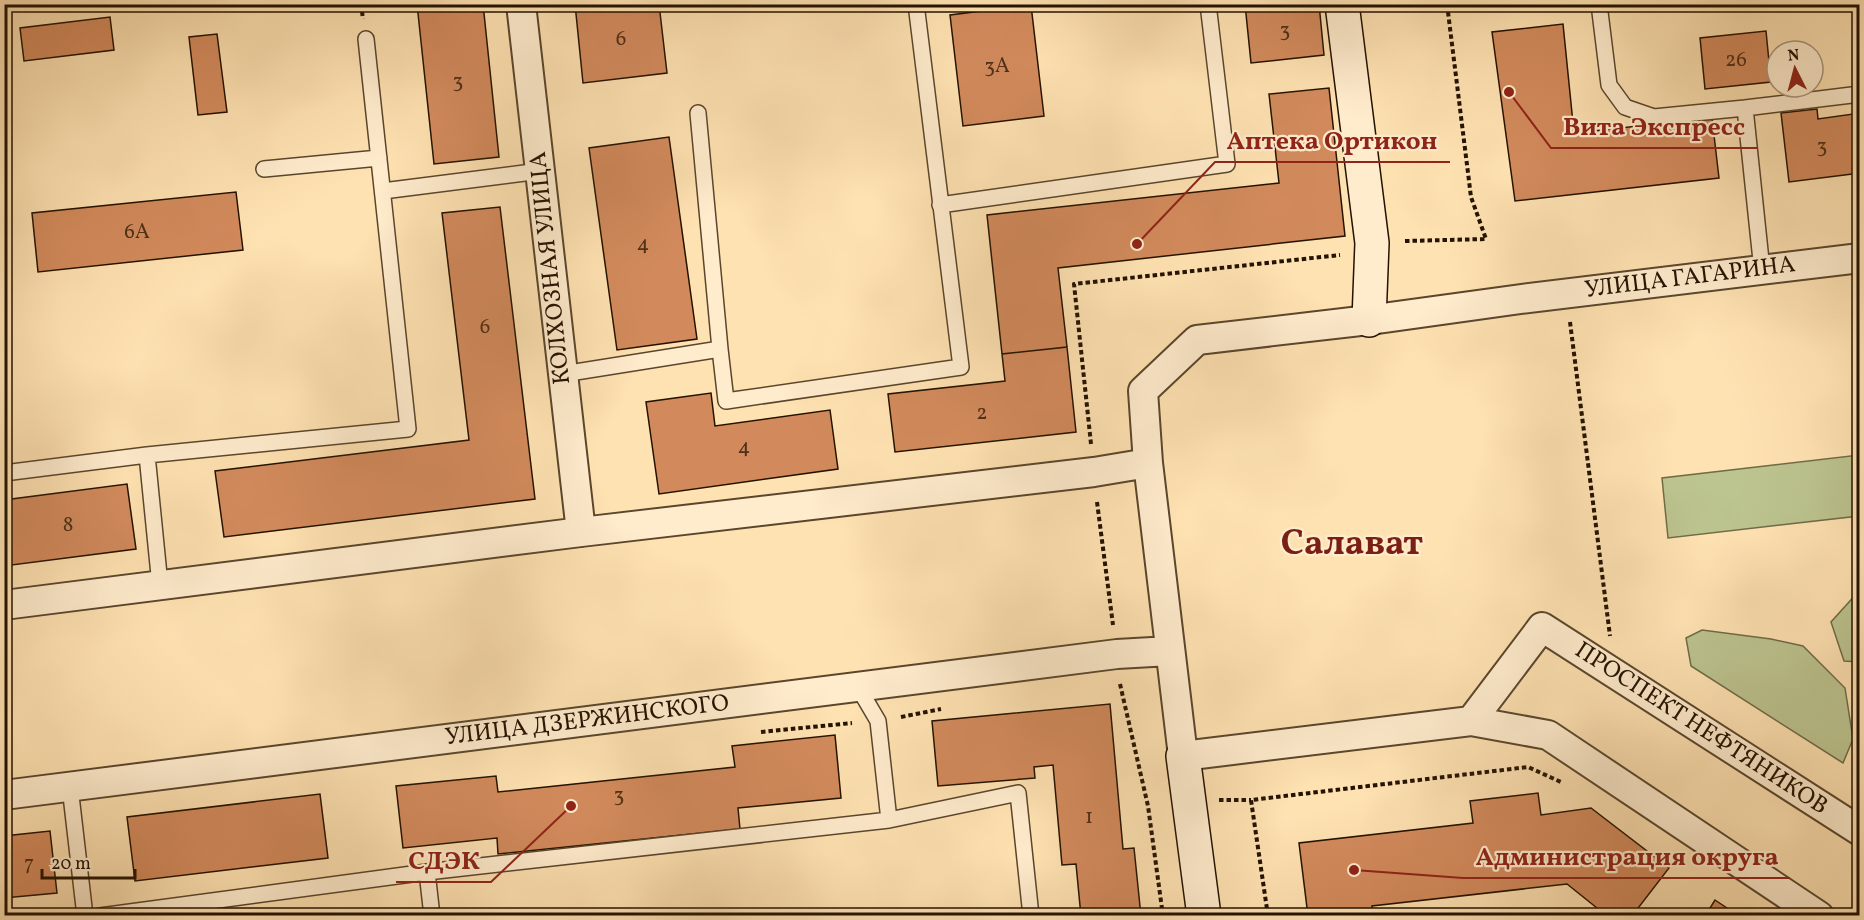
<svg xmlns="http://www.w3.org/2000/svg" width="1864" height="920" viewBox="0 0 1864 920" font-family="Vollkorn,serif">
	<rect width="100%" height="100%" fill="#ffe2b2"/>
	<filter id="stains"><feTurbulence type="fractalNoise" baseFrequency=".00333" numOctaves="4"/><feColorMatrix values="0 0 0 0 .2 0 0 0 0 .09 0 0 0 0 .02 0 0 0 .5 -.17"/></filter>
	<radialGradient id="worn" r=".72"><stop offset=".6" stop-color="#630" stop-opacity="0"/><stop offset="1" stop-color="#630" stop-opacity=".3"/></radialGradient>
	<path fill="#bcc48f" stroke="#706b48" stroke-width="1.5" d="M 1859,455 L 1859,516 L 1668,538 L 1662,478 Z
		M 1859,591 L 1859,662 L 1844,661 L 1831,622 Z
		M 1702,630 L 1771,639 L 1803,646 L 1845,688 L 1853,739 L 1843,763 L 1691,666 L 1686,638 Z"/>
	<path fill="#d28a5c" stroke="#231200" stroke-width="1.5" d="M 417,4 L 483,4 L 499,157 L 434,164 Z
		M 575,4 L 659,4 L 667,73 L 583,83 Z
		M 1245,4 L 1319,4 L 1324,55 L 1251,63 Z
		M 1031,5 L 1044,116 L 963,126 L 950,15 Z
		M 110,17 L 114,50 L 24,61 L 20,28 Z
		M 1563,24 L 1574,133 L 1712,118 L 1719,178 L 1515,201 L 1492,32 Z
		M 1766,31 L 1771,82 L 1705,89 L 1700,38 Z
		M 217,34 L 227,112 L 198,115 L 189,37 Z
		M 1329,88 L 1345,236 L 1058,268 L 1067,347 L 1002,354 L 987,215 L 1279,183 L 1269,94 Z
		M 1817,109 L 1818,119 L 1860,113 L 1860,173 L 1789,182 L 1781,113 Z
		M 669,137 L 697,339 L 617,350 L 589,148 Z
		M 236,192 L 243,250 L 38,272 L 32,213 Z
		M 500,207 L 535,499 L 224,537 L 215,471 L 469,440 L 442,213 Z
		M 1067,347 L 1076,432 L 895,452 L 888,394 L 1005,381 L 1002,354 Z
		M 711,393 L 715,426 L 830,410 L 838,469 L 659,494 L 646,402 Z
		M 127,484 L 136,549 L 4,566 L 4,500 Z
		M 1110,704 L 1123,849 L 1134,848 L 1141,916 L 1081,916 L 1076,864 L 1062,865 L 1053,765 L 1034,767 L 1035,778 L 938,786 L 932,721 Z
		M 835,735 L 841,798 L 738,808 L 740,829 L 498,854 L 497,838 L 403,848 L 396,786 L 496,776 L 498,792 L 735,767 L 732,746 Z
		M 1538,793 L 1541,815 L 1591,808 L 1669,868 L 1632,916 L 1607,916 L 1567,884 L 1372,906 L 1373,916 L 1308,916 L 1299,843 L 1473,823 L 1470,801 Z
		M 320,794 L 328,858 L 135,881 L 127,817 Z
		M 50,831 L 57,893 L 4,898 L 4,836 Z
		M 1715,900 L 1739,916 L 1705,916 Z"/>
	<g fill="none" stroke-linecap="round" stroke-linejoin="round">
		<defs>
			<path id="lane" d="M 1599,4 L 1609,85 L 1625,107 L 1654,117 L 1745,108 L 1762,270
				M 1745,108 L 1860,94
				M 698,113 L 720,349
				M 264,169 L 379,158
				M 383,191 L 540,171
				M 940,205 L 1227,164 L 1208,4
				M 563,374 L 720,349 L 726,401 L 961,367 L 916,4
				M 147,455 L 408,429 L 366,39
				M 4,473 L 147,455 L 160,585
				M 858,687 L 878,721 L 889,820
				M 70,787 L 85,916
				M 427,872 L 432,916
				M 100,916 L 427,872 L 889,820 L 1018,793 L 1031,916"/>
			<path id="street" d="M 521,4 L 581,532
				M 4,605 L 581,532 L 1094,472 L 1148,463
				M 1471,721 L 1542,627 L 1860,831
				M 4,795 L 1117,654 L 1170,651
				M 1819,916 L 1548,735 L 1471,721 L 1183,756 L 1148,463 L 1143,391 L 1197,340 L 1369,320 L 1521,299 L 1860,258"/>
			<path id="secondary" d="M 1342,4 L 1372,243 L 1369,320
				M 1183,756 L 1204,916"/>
		</defs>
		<use href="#lane" stroke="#5a462c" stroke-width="18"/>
		<use href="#street" stroke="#5a462c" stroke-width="32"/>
		<use href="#secondary" stroke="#231200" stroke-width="36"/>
		<path stroke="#231200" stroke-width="4" stroke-dasharray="4.5 3" stroke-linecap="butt" d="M 361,4 L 363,19
			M 1405,241 L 1486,239 L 1471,197 L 1447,4
			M 1570,322 L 1610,636
			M 1091,444 L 1074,284 L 1340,255
			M 1097,502 L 1113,625
			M 1120,684 L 1148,806 L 1163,916
			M 901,717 L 941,709
			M 761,732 L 852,723
			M 1219,800 L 1251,800
			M 1268,916 L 1251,800 L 1528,767 L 1561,782"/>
		<use href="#lane" stroke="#ffeccd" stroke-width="15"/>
		<use href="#street" stroke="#ffeccd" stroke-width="28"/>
		<use href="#secondary" stroke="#ffeccd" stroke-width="33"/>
	</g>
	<g text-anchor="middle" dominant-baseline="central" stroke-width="4.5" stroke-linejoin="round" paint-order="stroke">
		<g font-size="21" fill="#4f3017">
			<text x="1285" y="30">3</text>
			<text x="621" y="39">6</text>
			<text x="1736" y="60">26</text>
			<text x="997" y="66">3А</text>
			<text x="458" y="81">3</text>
			<text x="1822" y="146">3</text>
			<text x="137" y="232">6А</text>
			<text x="643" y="244">4</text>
			<text x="485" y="327">6</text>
			<text x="982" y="413">2</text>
			<text x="744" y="447">4</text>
			<text x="68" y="525">8</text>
			<text x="619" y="795">3</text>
			<text x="1089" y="817">1</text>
			<text x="29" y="864">7</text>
		</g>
		<g font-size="24" fill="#231200" stroke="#ffeccd">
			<text transform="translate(551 268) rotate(-96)">КОЛХОЗНАЯ УЛИЦА</text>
			<text transform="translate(1690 278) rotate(-7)">УЛИЦА ГАГАРИНА</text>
			<text transform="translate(587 721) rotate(-7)">УЛИЦА ДЗЕРЖИНСКОГО</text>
			<text transform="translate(1701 729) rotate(33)">ПРОСПЕКТ НЕФТЯНИКОВ</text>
		</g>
		<g font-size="36" font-weight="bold" fill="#7a1f14" stroke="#ffeccd">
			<text x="1352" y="545">Салават</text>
		</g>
	</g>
	<path fill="none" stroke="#8f2418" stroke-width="2" d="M1509 92L1551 148H1757M1137 244L1215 162H1450M1354 870L1463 878H1790M571 806L491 882H396"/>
	<g fill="#8f2418" stroke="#ffeccd" stroke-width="2">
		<circle cx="1509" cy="92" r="6"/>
		<circle cx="1137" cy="244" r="6"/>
		<circle cx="1354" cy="870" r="6"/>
		<circle cx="571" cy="806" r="6"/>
	</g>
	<g font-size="26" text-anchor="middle" font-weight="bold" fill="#8f2418" stroke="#ffeccd" stroke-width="4.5" stroke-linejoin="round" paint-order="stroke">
		<text x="1654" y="135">Вита Экспресс</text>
		<text x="1332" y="149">Аптека Ортикон</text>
		<text x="1627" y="865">Администрация округа</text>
		<text x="444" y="869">СДЭК</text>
	</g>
	<rect width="1864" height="920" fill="none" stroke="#ffe2b2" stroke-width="24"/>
	<rect x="6" y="6" width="1852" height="908" fill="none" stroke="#231200" stroke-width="3"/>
	<rect x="12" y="12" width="1840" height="896" fill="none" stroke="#231200" stroke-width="1.5"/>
	<g transform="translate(1795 69) rotate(354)"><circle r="28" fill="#ffeccd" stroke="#a7957b" stroke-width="1.5"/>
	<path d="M0-4.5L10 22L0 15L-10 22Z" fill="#8f2418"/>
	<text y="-9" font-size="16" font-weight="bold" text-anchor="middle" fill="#231200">N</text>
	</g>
	<path d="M42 869v9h93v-9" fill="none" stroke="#231200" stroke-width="3"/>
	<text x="51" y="869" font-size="18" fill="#231200" stroke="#ffeccd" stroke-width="4.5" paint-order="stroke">20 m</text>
	<rect width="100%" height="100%" filter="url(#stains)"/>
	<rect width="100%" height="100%" fill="url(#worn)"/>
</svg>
